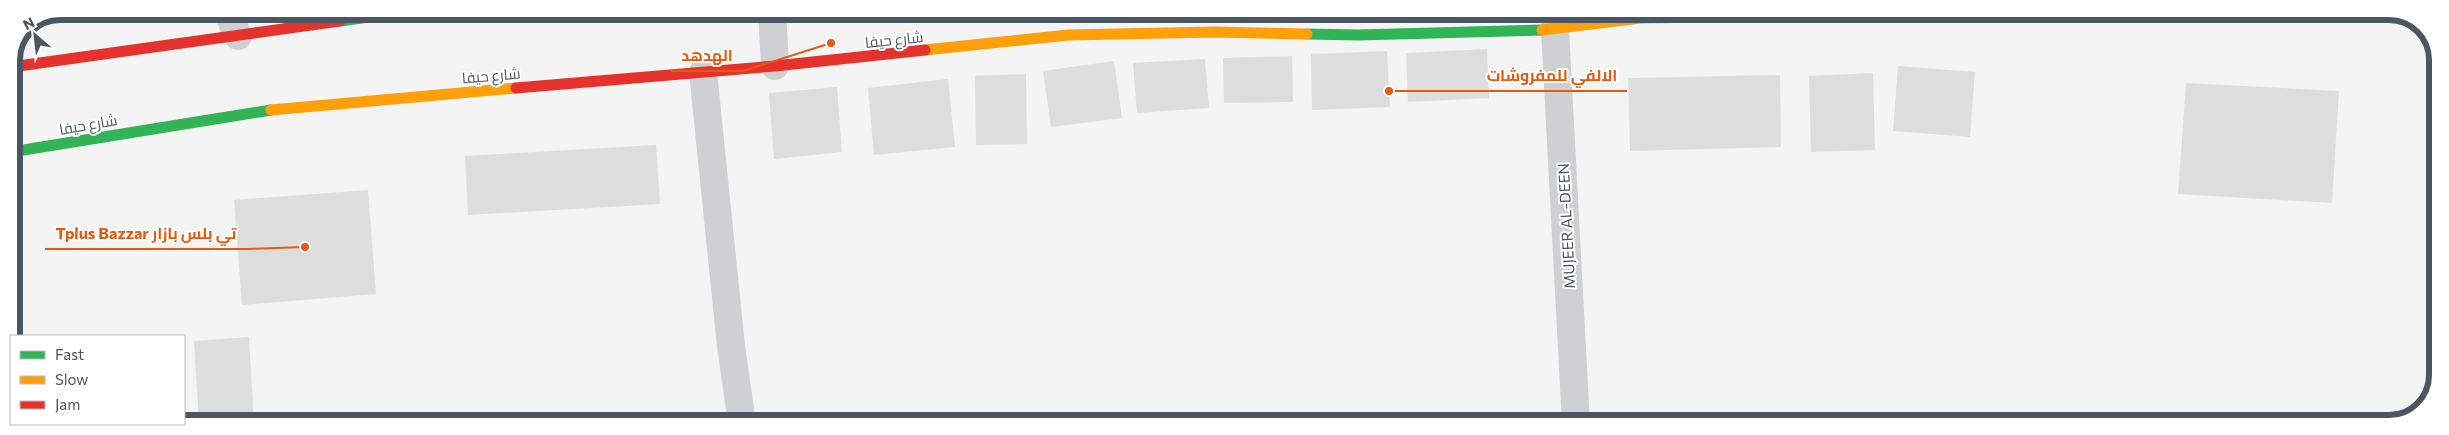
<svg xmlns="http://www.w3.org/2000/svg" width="2449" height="435" viewBox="0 0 2449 435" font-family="Commissioner,Cairo,sans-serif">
	<rect width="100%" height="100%" fill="#f4f4f4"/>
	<path fill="#ddddde" d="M 60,11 L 98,11 L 99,14 L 40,20 Z
		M 1487,49 L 1489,98 L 1408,102 L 1406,53 Z
		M 1387,51 L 1390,107 L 1312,110 L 1311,54 Z
		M 1292,56 L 1293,102 L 1224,103 L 1223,58 Z
		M 1205,59 L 1209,108 L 1137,113 L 1133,63 Z
		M 1114,61 L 1122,118 L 1051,127 L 1043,71 Z
		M 1898,66 L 1975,72 L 1970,137 L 1893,131 Z
		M 1873,73 L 1875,150 L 1811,152 L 1809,76 Z
		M 1026,74 L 1027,144 L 976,145 L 975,76 Z
		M 1780,75 L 1781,147 L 1630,151 L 1628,78 Z
		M 948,79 L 955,147 L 874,155 L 868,88 Z
		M 2186,83 L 2339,91 L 2332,203 L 2178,194 Z
		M 837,87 L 842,152 L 774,159 L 769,93 Z
		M 656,145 L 660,204 L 468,215 L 465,156 Z
		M 368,190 L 376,294 L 242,305 L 234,200 Z
		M 249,337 L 254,423 L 199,423 L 194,341 Z"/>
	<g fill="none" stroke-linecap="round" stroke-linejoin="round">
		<path stroke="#ced0d2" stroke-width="28" d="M 227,11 L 238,36
			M 772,11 L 775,66
			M 1556,12 L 1555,29 L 1576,424
			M 703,72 L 731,346 L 742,423"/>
		<path stroke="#30b455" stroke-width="11" d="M 340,21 L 412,11
			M 1307,34 L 1358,35 L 1542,30
			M 11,152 L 271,110"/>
		<path stroke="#ff9f0a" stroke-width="11" d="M 2118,12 L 2405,16
			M 1542,30 L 1641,18 L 1860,15
			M 925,50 L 1068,35 L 1214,32 L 1307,34
			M 271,110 L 516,88"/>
		<path stroke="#e5322d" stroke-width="11" d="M 1860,15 L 2024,12
			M 11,67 L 340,21
			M 516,88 L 775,66 L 925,50"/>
	</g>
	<g text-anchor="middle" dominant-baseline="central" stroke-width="4" stroke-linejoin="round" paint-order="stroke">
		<g font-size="15" fill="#4a5661" stroke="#fff">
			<text transform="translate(894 39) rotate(-6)">شارع حيفا</text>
			<text transform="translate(491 75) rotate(-5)">شارع حيفا</text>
			<text transform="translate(88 124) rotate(-10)">شارع حيفا</text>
			<text transform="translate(1566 226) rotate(-93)">MUJEER AL-DEEN</text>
		</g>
	</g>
	<path d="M0 0H2449V435H0ZM60 20H2389A40 40 0 0 1 2429 60V375A40 40 0 0 1 2389 415H60A40 40 0 0 1 20 375V60A40 40 0 0 1 60 20Z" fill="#fff" fill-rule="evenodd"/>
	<path fill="none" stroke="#4a5661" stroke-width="6" d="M60 20H2389A40 40 0 0 1 2429 60V375A40 40 0 0 1 2389 415H60A40 40 0 0 1 20 375V60A40 40 0 0 1 60 20Z"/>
	<path fill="none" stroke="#e8590c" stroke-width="2" d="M831 43L743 71H671M1389 91L1476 91H1627M305 247L246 249H45"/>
	<g fill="#e8590c" stroke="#fff" stroke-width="2">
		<circle cx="831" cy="43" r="5"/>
		<circle cx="1389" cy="91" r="5"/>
		<circle cx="305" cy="247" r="5"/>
	</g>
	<g font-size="16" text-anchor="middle" font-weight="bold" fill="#e8590c" stroke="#fff" stroke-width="4" stroke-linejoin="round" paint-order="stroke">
		<text x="707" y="61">الهدهد</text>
		<text x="1552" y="81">الالفي للمفروشات</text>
		<text x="146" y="239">Tplus Bazzar تي بلس بازار</text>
	</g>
	<rect x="10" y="335" width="175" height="90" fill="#ffffff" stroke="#b7bbc0"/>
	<rect x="20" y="351" width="25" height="8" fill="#30b455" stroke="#b7bbc0"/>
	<text x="55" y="360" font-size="15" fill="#4a5661">Fast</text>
	<rect x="20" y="376" width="25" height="8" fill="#ff9f0a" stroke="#b7bbc0"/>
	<text x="55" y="385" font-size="15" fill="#4a5661">Slow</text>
	<rect x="20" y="401" width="25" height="8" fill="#e5322d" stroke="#b7bbc0"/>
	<text x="55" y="410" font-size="15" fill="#4a5661">Jam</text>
	<g transform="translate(35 35) rotate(332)" stroke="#ffffff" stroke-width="4" paint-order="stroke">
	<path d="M0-4L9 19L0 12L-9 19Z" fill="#4a5661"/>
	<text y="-8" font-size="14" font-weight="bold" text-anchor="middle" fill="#4a5661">N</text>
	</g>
</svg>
